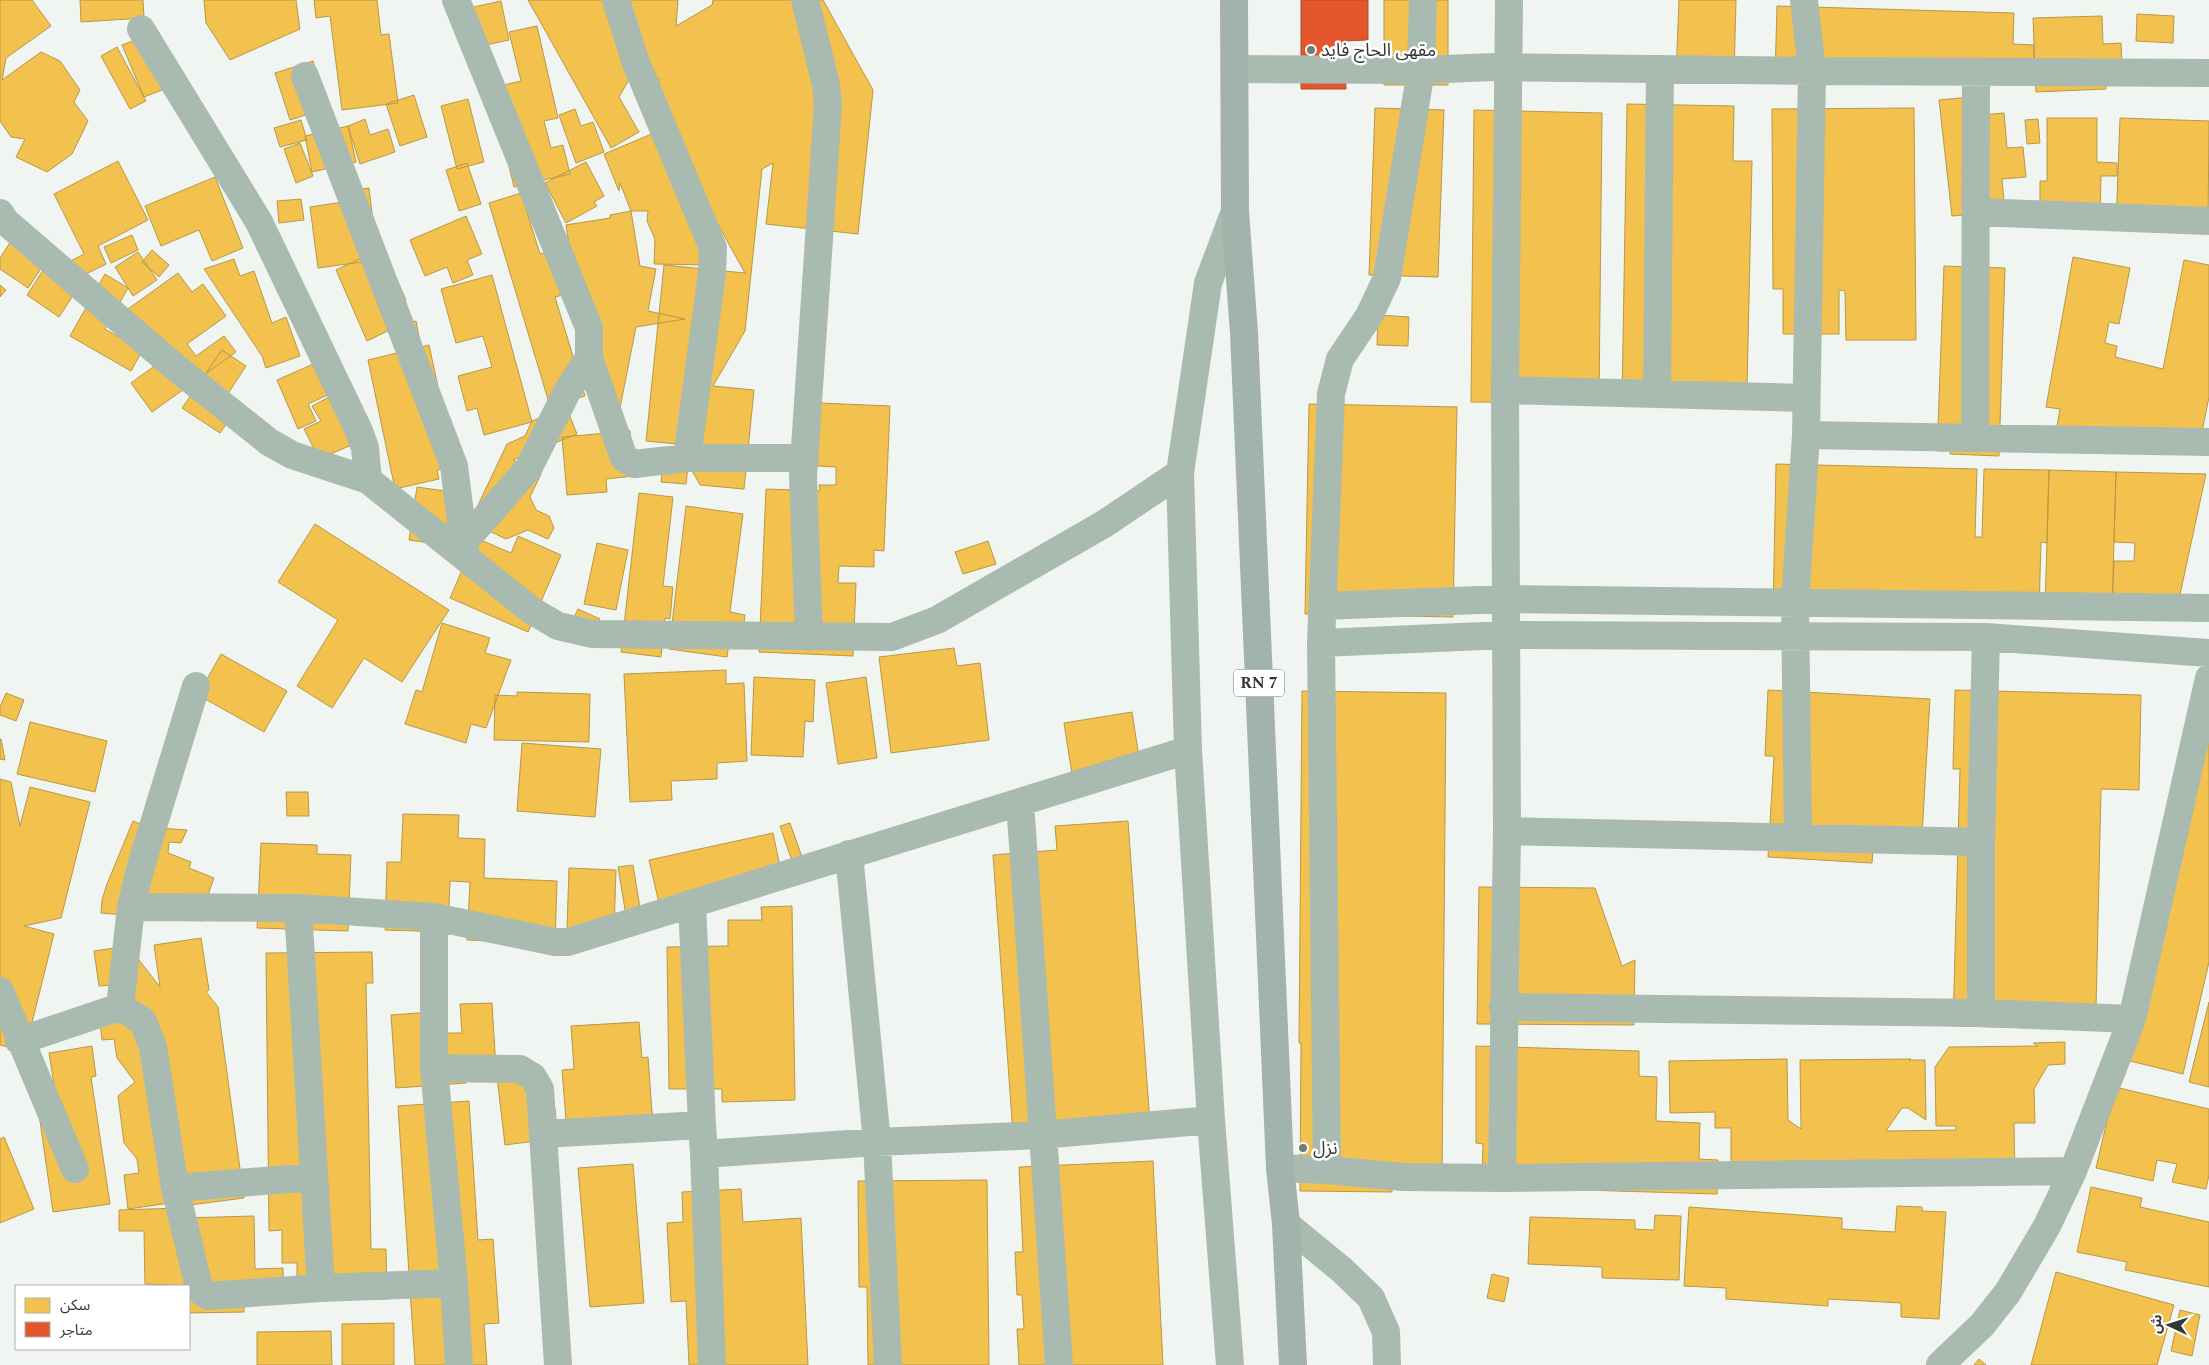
<svg xmlns="http://www.w3.org/2000/svg" width="2209" height="1365" viewBox="0 0 2209 1365" font-family="Spectral,'Noto Sans Arabic',serif">
	<rect width="100%" height="100%" fill="#f0f5f2"/>
	<path fill="#f2c14e" stroke="#b99846" d="M 0,0 L 32,0 L 51,26 L 6,58 L 2,80 L 41,52 L 60,61 L 80,90 L 74,102 L 88,121 L 72,154 L 47,172 L 16,157 L 25,139 L 11,137 L 0,121 Z
		M 80,0 L 143,0 L 144,18 L 81,22 Z
		M 204,0 L 296,0 L 300,29 L 230,60 L 206,23 Z
		M 314,0 L 377,0 L 381,35 L 389,34 L 398,103 L 342,110 L 330,16 L 316,18 Z
		M 528,0 L 678,0 L 676,26 L 712,5 L 713,0 L 823,0 L 873,90 L 858,234 L 766,224 L 773,163 L 762,169 L 745,331 L 713,386 L 754,390 L 744,489 L 700,485 L 677,444 L 646,441 L 664,265 L 745,273 L 643,90 L 660,80 L 637,66 L 619,97 L 639,132 L 611,148 Z
		M 1384,0 L 1448,0 L 1448,85 L 1384,85 Z
		M 1679,0 L 1736,0 L 1734,76 L 1676,74 Z
		M 501,1 L 509,40 L 468,49 L 460,10 Z
		M 1777,6 L 2014,13 L 2013,44 L 2034,45 L 2033,84 L 1775,76 Z
		M 2137,14 L 2174,16 L 2173,43 L 2136,41 Z
		M 2102,16 L 2103,44 L 2121,43 L 2122,66 L 2105,67 L 2106,89 L 2036,92 L 2033,18 Z
		M 537,26 L 558,118 L 544,121 L 551,148 L 563,145 L 570,174 L 514,187 L 490,88 L 521,81 L 509,32 Z
		M 141,38 L 162,90 L 144,97 L 122,45 Z
		M 117,47 L 146,101 L 130,109 L 101,56 Z
		M 313,61 L 319,81 L 318,111 L 290,120 L 275,73 Z
		M 414,95 L 427,137 L 400,146 L 386,104 Z
		M 1970,97 L 1972,116 L 2004,113 L 2007,148 L 2023,147 L 2026,177 L 2002,179 L 2005,212 L 1952,216 L 1939,100 Z
		M 468,99 L 484,162 L 457,169 L 441,106 Z
		M 1627,104 L 1734,106 L 1733,161 L 1752,161 L 1747,390 L 1622,402 Z
		M 1375,108 L 1444,110 L 1438,277 L 1369,275 Z
		M 1914,108 L 1916,340 L 1846,340 L 1845,291 L 1839,290 L 1839,334 L 1783,334 L 1783,289 L 1773,289 L 1772,109 Z
		M 575,109 L 581,126 L 593,122 L 604,152 L 576,163 L 559,115 Z
		M 1474,110 L 1602,113 L 1599,403 L 1471,402 Z
		M 2047,118 L 2097,118 L 2097,162 L 2117,163 L 2117,176 L 2101,176 L 2100,217 L 2040,216 L 2040,181 L 2047,181 Z
		M 2120,118 L 2209,121 L 2208,229 L 2116,226 Z
		M 365,119 L 370,135 L 388,129 L 395,152 L 360,164 L 348,126 Z
		M 2038,119 L 2040,143 L 2027,144 L 2025,120 Z
		M 301,120 L 307,140 L 280,147 L 274,128 Z
		M 348,126 L 356,162 L 312,172 L 305,136 Z
		M 661,130 L 710,265 L 654,264 L 655,239 L 647,221 L 648,211 L 631,211 L 620,183 L 619,191 L 604,154 Z
		M 300,143 L 313,176 L 296,183 L 284,149 Z
		M 118,161 L 148,220 L 98,246 L 106,264 L 74,280 L 65,264 L 84,254 L 54,194 Z
		M 586,162 L 604,196 L 594,202 L 597,206 L 566,223 L 545,183 Z
		M 467,163 L 481,204 L 459,211 L 446,170 Z
		M 215,177 L 243,248 L 212,261 L 199,230 L 161,246 L 145,206 Z
		M 369,188 L 376,247 L 362,262 L 318,268 L 310,207 L 343,202 L 341,192 Z
		M 521,193 L 540,254 L 553,250 L 567,294 L 555,297 L 585,396 L 550,406 L 489,203 Z
		M 301,199 L 304,220 L 279,223 L 277,201 Z
		M 631,211 L 640,266 L 656,269 L 648,311 L 685,319 L 636,327 L 615,433 L 577,297 L 566,225 L 610,218 L 610,215 Z
		M 466,216 L 482,254 L 467,260 L 473,275 L 453,283 L 447,267 L 425,276 L 410,240 Z
		M 132,235 L 138,250 L 111,263 L 104,247 Z
		M 11,241 L 44,264 L 28,288 L 0,269 L 0,258 Z
		M 383,248 L 406,300 L 392,306 L 400,325 L 367,341 L 336,270 Z
		M 152,250 L 169,265 L 159,277 L 142,262 Z
		M 138,252 L 157,280 L 133,296 L 115,267 Z
		M 2073,257 L 2130,268 L 2119,324 L 2109,322 L 2105,343 L 2117,346 L 2115,357 L 2163,369 L 2184,260 L 2209,265 L 2209,397 L 2198,452 L 2056,432 L 2060,409 L 2046,407 Z
		M 234,259 L 240,276 L 254,271 L 272,323 L 286,317 L 300,356 L 266,368 L 262,356 L 204,269 Z
		M 49,261 L 81,283 L 59,317 L 27,295 Z
		M 1944,266 L 2005,268 L 1999,456 L 1950,454 L 1950,451 L 1937,451 Z
		M 178,273 L 192,292 L 203,284 L 226,316 L 187,344 L 196,356 L 224,336 L 236,352 L 152,412 L 131,383 L 164,359 L 128,309 Z
		M 105,274 L 128,288 L 105,329 L 142,351 L 131,371 L 70,336 Z
		M 492,275 L 532,422 L 484,435 L 477,408 L 467,411 L 458,376 L 492,367 L 483,336 L 456,343 L 441,289 Z
		M 0,285 L 6,290 L 0,297 Z
		M 1378,315 L 1409,317 L 1408,346 L 1377,345 Z
		M 416,321 L 421,347 L 429,345 L 455,466 L 437,470 L 439,479 L 395,489 L 368,360 L 397,353 L 392,326 Z
		M 222,350 L 246,366 L 225,398 L 238,407 L 220,433 L 182,408 Z
		M 320,361 L 334,392 L 308,404 L 316,421 L 298,429 L 277,380 Z
		M 337,393 L 361,441 L 319,459 L 304,429 L 321,421 L 312,406 Z
		M 820,403 L 890,406 L 884,551 L 874,550 L 874,567 L 839,566 L 838,583 L 856,583 L 853,656 L 759,652 L 766,489 L 820,491 L 819,485 L 836,485 L 836,467 L 817,466 Z
		M 1309,404 L 1457,407 L 1453,617 L 1305,614 Z
		M 566,407 L 577,434 L 513,460 L 541,474 L 530,497 L 536,510 L 549,516 L 554,528 L 548,539 L 528,530 L 506,539 L 470,522 L 507,444 L 525,436 L 532,421 Z
		M 630,431 L 634,476 L 606,479 L 607,492 L 567,495 L 562,437 Z
		M 664,454 L 689,456 L 686,484 L 661,482 Z
		M 1776,464 L 1977,469 L 1975,537 L 1982,537 L 1984,469 L 2049,470 L 2047,543 L 2041,542 L 2039,611 L 1773,614 Z
		M 2049,470 L 2116,472 L 2112,611 L 2045,610 Z
		M 2116,472 L 2206,474 L 2176,613 L 2112,611 L 2114,561 L 2134,561 L 2135,543 L 2114,542 Z
		M 417,487 L 452,492 L 444,545 L 409,540 Z
		M 639,493 L 673,497 L 663,586 L 673,587 L 670,619 L 665,618 L 661,657 L 621,652 Z
		M 686,506 L 743,514 L 730,612 L 745,615 L 741,645 L 729,643 L 727,657 L 669,649 Z
		M 315,524 L 449,610 L 402,682 L 364,658 L 332,708 L 297,686 L 338,620 L 278,582 Z
		M 518,536 L 561,555 L 528,632 L 450,598 L 476,538 L 511,553 Z
		M 988,541 L 996,564 L 963,574 L 955,552 Z
		M 597,543 L 628,550 L 616,610 L 584,604 Z
		M 578,609 L 600,619 L 592,639 L 569,628 Z
		M 442,623 L 490,638 L 485,653 L 511,660 L 486,728 L 471,724 L 466,743 L 405,724 L 416,690 L 422,692 Z
		M 954,648 L 957,666 L 980,663 L 989,740 L 891,753 L 879,657 Z
		M 221,654 L 287,691 L 264,732 L 198,695 Z
		M 726,670 L 726,684 L 744,683 L 747,761 L 717,763 L 717,779 L 671,781 L 672,800 L 630,802 L 624,674 Z
		M 754,677 L 815,680 L 813,722 L 805,721 L 803,757 L 751,755 Z
		M 866,677 L 877,758 L 838,764 L 826,683 Z
		M 1768,690 L 1930,699 L 1921,852 L 1873,849 L 1872,863 L 1768,857 L 1774,756 L 1765,756 Z
		M 1955,690 L 2141,695 L 2139,790 L 2101,789 L 2096,1009 L 2038,1028 L 1953,1026 L 1960,769 L 1953,769 Z
		M 1302,691 L 1446,693 L 1442,1183 L 1392,1183 L 1392,1192 L 1300,1191 L 1301,1043 L 1299,1043 Z
		M 517,692 L 590,694 L 589,742 L 494,740 L 495,695 L 517,696 Z
		M 6,693 L 24,700 L 16,721 L 0,715 L 0,707 Z
		M 1132,712 L 1141,770 L 1073,781 L 1064,723 Z
		M 30,722 L 107,741 L 95,792 L 17,774 Z
		M 2209,731 L 2209,962 L 2183,1074 L 2126,1060 Z
		M 0,739 L 1,739 L 5,760 L 0,759 Z
		M 522,743 L 601,749 L 595,817 L 517,811 Z
		M 0,779 L 11,782 L 20,826 L 30,787 L 90,802 L 61,918 L 24,926 L 54,934 L 25,1051 L 0,1045 Z
		M 286,792 L 308,792 L 309,816 L 287,816 Z
		M 403,814 L 459,815 L 458,838 L 485,839 L 484,878 L 557,881 L 555,944 L 467,940 L 470,882 L 450,881 L 448,932 L 385,930 L 387,862 L 401,862 Z
		M 133,821 L 156,831 L 158,828 L 187,830 L 181,843 L 169,842 L 168,853 L 191,862 L 189,868 L 214,878 L 209,892 L 207,907 L 202,921 L 101,913 L 102,900 L 107,884 Z
		M 1128,821 L 1150,1123 L 1014,1148 L 993,855 L 1057,850 L 1055,826 Z
		M 790,823 L 802,857 L 792,861 L 780,826 Z
		M 773,833 L 782,876 L 659,903 L 649,860 Z
		M 261,843 L 317,845 L 317,854 L 351,855 L 348,931 L 257,928 Z
		M 633,865 L 642,920 L 627,922 L 618,867 Z
		M 569,868 L 616,870 L 614,930 L 567,929 Z
		M 1479,887 L 1595,888 L 1622,966 L 1635,960 L 1634,1025 L 1477,1024 Z
		M 792,906 L 795,1100 L 722,1102 L 722,1089 L 669,1089 L 667,947 L 728,946 L 728,920 L 762,920 L 761,907 Z
		M 201,938 L 209,990 L 206,992 L 218,1007 L 244,1198 L 190,1205 L 177,1202 L 128,1209 L 124,1175 L 139,1173 L 137,1159 L 124,1143 L 118,1096 L 135,1082 L 117,1058 L 114,1039 L 102,1040 L 99,1014 L 114,1002 L 112,985 L 99,986 L 94,951 L 128,946 L 160,987 L 154,945 Z
		M 372,952 L 373,983 L 366,983 L 371,1249 L 386,1249 L 387,1299 L 297,1300 L 297,1263 L 282,1263 L 282,1230 L 269,1231 L 266,953 Z
		M 2209,1002 L 2209,1087 L 2189,1082 Z
		M 492,1003 L 496,1068 L 465,1070 L 466,1083 L 396,1088 L 391,1015 L 445,1011 L 447,1033 L 462,1033 L 460,1004 Z
		M 639,1022 L 642,1058 L 648,1057 L 654,1139 L 568,1144 L 562,1070 L 574,1069 L 571,1026 Z
		M 2065,1042 L 2065,1064 L 2048,1065 L 2034,1089 L 2035,1123 L 2014,1123 L 2015,1184 L 1731,1188 L 1731,1128 L 1715,1128 L 1715,1112 L 1670,1113 L 1669,1061 L 1787,1059 L 1788,1120 L 1801,1129 L 1800,1060 L 1911,1059 L 1909,1060 L 1925,1060 L 1926,1120 L 1908,1108 L 1902,1108 L 1886,1131 L 1956,1130 L 1956,1126 L 1936,1126 L 1935,1067 L 1949,1047 L 2038,1046 L 2033,1043 Z
		M 92,1046 L 96,1076 L 91,1077 L 110,1204 L 53,1212 L 36,1093 L 55,1091 L 49,1053 Z
		M 1476,1046 L 1639,1051 L 1639,1076 L 1657,1077 L 1656,1121 L 1700,1123 L 1699,1159 L 1718,1160 L 1717,1194 L 1482,1187 L 1483,1144 L 1476,1143 Z
		M 543,1072 L 555,1109 L 558,1138 L 505,1145 L 497,1077 Z
		M 2115,1087 L 2209,1109 L 2209,1175 L 2206,1189 L 2172,1182 L 2177,1164 L 2157,1160 L 2153,1181 L 2096,1168 Z
		M 469,1101 L 478,1240 L 493,1239 L 499,1323 L 484,1324 L 487,1365 L 415,1365 L 398,1106 Z
		M 4,1137 L 34,1209 L 0,1223 L 0,1139 Z
		M 1153,1161 L 1163,1365 L 1019,1365 L 1017,1329 L 1024,1329 L 1022,1295 L 1017,1295 L 1015,1252 L 1023,1252 L 1019,1167 Z
		M 633,1164 L 644,1303 L 590,1307 L 578,1168 Z
		M 987,1180 L 989,1365 L 868,1365 L 867,1287 L 859,1287 L 858,1181 Z
		M 2091,1187 L 2142,1198 L 2140,1207 L 2209,1222 L 2209,1287 L 2125,1270 L 2127,1262 L 2077,1252 Z
		M 741,1189 L 743,1222 L 801,1218 L 808,1365 L 689,1365 L 686,1301 L 671,1302 L 667,1223 L 683,1222 L 682,1192 Z
		M 1897,1206 L 1922,1207 L 1922,1211 L 1946,1212 L 1939,1319 L 1901,1317 L 1901,1303 L 1828,1299 L 1828,1306 L 1726,1299 L 1726,1288 L 1684,1286 L 1689,1207 L 1842,1218 L 1842,1229 L 1895,1232 Z
		M 181,1208 L 182,1218 L 254,1216 L 255,1269 L 283,1268 L 284,1302 L 244,1303 L 244,1312 L 189,1313 L 189,1286 L 145,1284 L 144,1231 L 119,1231 L 119,1210 Z
		M 1655,1215 L 1681,1216 L 1679,1280 L 1602,1278 L 1602,1267 L 1528,1264 L 1530,1217 L 1635,1220 L 1635,1229 L 1654,1230 Z
		M 2056,1272 L 2174,1305 L 2157,1365 L 2031,1365 Z
		M 1492,1274 L 1509,1278 L 1504,1302 L 1487,1298 Z
		M 2180,1310 L 2200,1315 L 2192,1356 L 2171,1351 Z
		M 394,1323 L 394,1365 L 342,1365 L 342,1324 Z
		M 331,1331 L 332,1365 L 257,1365 L 257,1332 Z
		M 1979,1359 L 1986,1365 L 1974,1365 Z"/>
	<path fill="#e4572e" stroke="#af4d30" d="M 1301,0 L 1368,0 L 1368,40 L 1345,41 L 1346,89 L 1301,89 Z"/>
	<g fill="none" stroke-linecap="round" stroke-linejoin="round">
		<path stroke="#a9bab1" stroke-width="28" d="M 456,0 L 589,328 L 589,358 L 568,390 L 528,469 L 464,542
			M 616,0 L 636,63 L 713,248 L 712,273 L 687,458
			M 805,0 L 826,85 L 828,105 L 803,477 L 809,637
			M 1423,0 L 1421,70 L 1387,278 L 1369,316 L 1340,359 L 1331,394 L 1321,643 L 1327,1170 L 1403,1177 L 1502,1178
			M 141,29 L 259,222 L 359,431 L 365,448 L 368,480
			M 1236,69 L 1421,70 L 1494,67 L 1812,71 L 1804,0
			M 305,76 L 454,466 L 465,553
			M 1977,212 L 2209,221
			M 0,213 L 6,222 L 175,367 L 269,442 L 292,455 L 368,480 L 531,610 L 558,626 L 593,634 L 892,637 L 937,620 L 1104,524 L 1180,473 L 1208,283 L 1235,211
			M 589,358 L 624,458 L 634,464 L 687,458 L 805,458
			M 1505,390 L 1806,398
			M 1657,393 L 1660,69
			M 1806,435 L 2209,442
			M 1975,438 L 1976,72
			M 1180,473 L 1188,750
			M 1322,606 L 1506,599 L 2209,608
			M 1321,643 L 1507,635 L 1986,637 L 2209,653
			M 1020,802 L 1059,1365
			M 1507,831 L 1505,390 L 1509,0
			M 1798,837 L 1795,603 L 1806,435 L 1812,71 L 2209,73
			M 1981,842 L 1986,637
			M 849,854 L 877,1142 L 888,1365
			M 692,903 L 702,1125
			M 131,907 L 141,866 L 196,686
			M 298,908 L 321,1288
			M 434,917 L 555,942 L 568,942 L 1188,750 L 1211,1120
			M 0,991 L 75,1169
			M 120,1007 L 143,1021 L 153,1047 L 175,1188 L 198,1283 L 202,1292 L 208,1296 L 321,1288 L 454,1283
			M 1503,1007 L 1981,1013 L 1981,842 L 1507,831 L 1502,1178 L 2073,1171
			M 1981,1013 L 2132,1019
			M 19,1041 L 120,1007 L 131,907 L 298,908 L 434,917 L 434,1068
			M 543,1134 L 558,1365
			M 704,1154 L 712,1365
			M 1280,1168 L 1327,1170
			M 175,1188 L 314,1177
			M 1286,1224 L 1342,1270 L 1371,1298 L 1386,1332 L 1387,1365
			M 459,1365 L 454,1283 L 434,1068 L 520,1069 L 533,1077 L 540,1089 L 543,1134 L 702,1125 L 704,1154 L 877,1142 L 1041,1135 L 1211,1120 L 1230,1365
			M 1940,1365 L 1982,1325 L 2008,1292 L 2047,1226 L 2073,1171 L 2132,1019 L 2209,678"/>
		<path stroke="#a1b3ab" stroke-width="28" d="M 1234,0 L 1235,211 L 1244,333 L 1280,1168 L 1286,1224 L 1293,1365"/>
	</g>
	<g fill="#767a77" stroke="#fff" stroke-width="2">
		<circle cx="1311" cy="50" r="5"/>
		<circle cx="1303" cy="1148" r="5"/>
	</g>
	<g text-anchor="middle" dominant-baseline="central" stroke-width="5" stroke-linejoin="round" paint-order="stroke">
		<rect fill="#fff" stroke="#717372" stroke-width="1" x="1234" y="669.5" width="50" height="27" rx="4"/>
		<g font-size="16" font-weight="bold" fill="#343735">
			<text x="1259" y="683">RN 7</text>
		</g>
		<g font-size="18" fill="#343735" stroke="#fff" text-anchor="start">
			<text x="1321" y="50">مقهى الحاج فايد</text>
			<text x="1313" y="1148">نزل</text>
		</g>
	</g>
	<rect x="15" y="1285" width="175" height="65" fill="#ffffff" stroke="#aeafae"/>
	<rect x="25" y="1298" width="25" height="15" fill="#f2c14e" stroke="#aeafae"/>
	<text x="60" y="1310" font-size="15" fill="#343735">سكن</text>
	<rect x="25" y="1322" width="25" height="15" fill="#e4572e" stroke="#aeafae"/>
	<text x="60" y="1335" font-size="15" fill="#343735">متاجر</text>
	<g transform="translate(2169 1325) rotate(274)" stroke="#ffffff" stroke-width="4" paint-order="stroke">
	<path d="M0-4L9 19L0 12L-9 19Z" fill="#343735"/>
	<text y="-8" font-size="14" font-weight="bold" text-anchor="middle" fill="#343735">ش</text>
	</g>
</svg>
